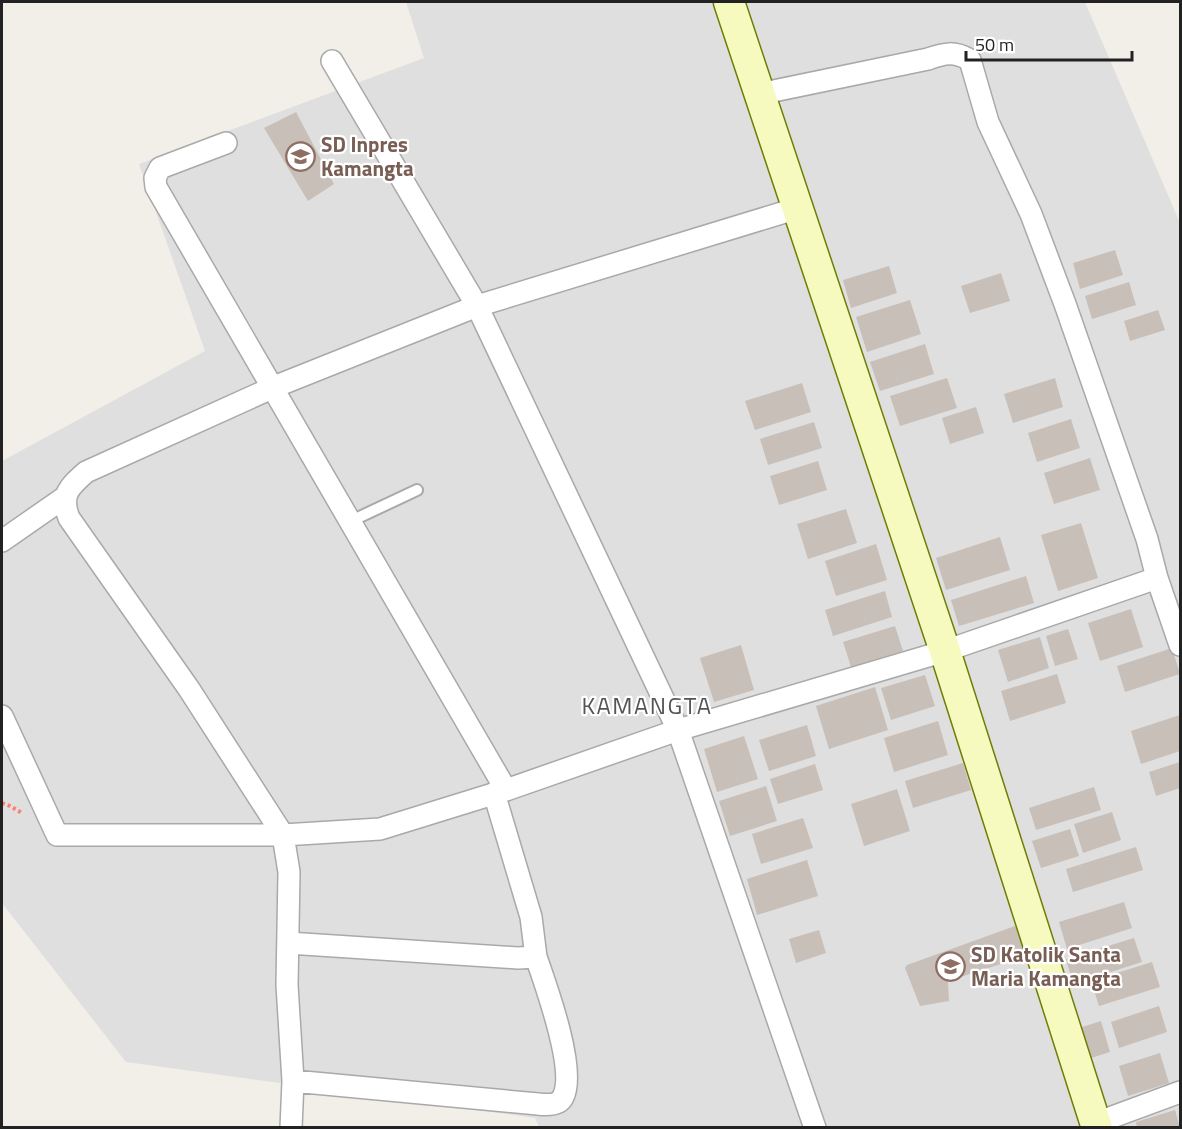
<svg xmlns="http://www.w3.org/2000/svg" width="1182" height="1129" viewBox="0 0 1182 1129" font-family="'Titillium Web',sans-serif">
	<rect width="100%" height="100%" fill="#f2efe9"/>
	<path fill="#e0dfdf" d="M 406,2 L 1085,2 L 1180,223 L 1180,1127 L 539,1127 L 535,1118 L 126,1062 L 2,903 L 2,461 L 205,351 L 139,164 L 424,58 Z"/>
	<path fill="#c7bfb8" d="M 296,112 L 334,184 L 308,201 L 264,128 Z
		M 1115,250 L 1123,275 L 1080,289 L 1073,263 Z
		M 889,266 L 897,293 L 851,308 L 843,280 Z
		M 1001,273 L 1010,301 L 970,313 L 961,286 Z
		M 1129,282 L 1136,305 L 1092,319 L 1085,296 Z
		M 910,300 L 921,334 L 867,352 L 856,317 Z
		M 1158,310 L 1165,330 L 1130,341 L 1124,321 Z
		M 925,344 L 934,374 L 880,391 L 870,362 Z
		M 947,378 L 957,408 L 900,426 L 890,396 Z
		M 1055,378 L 1063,407 L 1013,423 L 1004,394 Z
		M 802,383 L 811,412 L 755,430 L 745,401 Z
		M 976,407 L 984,433 L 950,444 L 942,418 Z
		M 1071,419 L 1080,448 L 1037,462 L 1028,433 Z
		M 814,422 L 822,448 L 768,465 L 760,439 Z
		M 1090,458 L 1100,490 L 1054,504 L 1044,473 Z
		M 818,461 L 827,490 L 779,505 L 770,476 Z
		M 846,509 L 857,543 L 808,559 L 797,524 Z
		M 1081,523 L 1098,578 L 1058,591 L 1041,535 Z
		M 1000,537 L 1010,570 L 946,590 L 936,558 Z
		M 876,544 L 887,580 L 836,596 L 825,561 Z
		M 1026,576 L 1034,603 L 959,626 L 951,600 Z
		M 885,591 L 892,617 L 833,636 L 825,610 Z
		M 1131,609 L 1143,647 L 1100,661 L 1088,623 Z
		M 895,626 L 903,651 L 851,667 L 843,642 Z
		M 1068,629 L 1078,659 L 1055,666 L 1046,636 Z
		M 1040,637 L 1049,668 L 1008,682 L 998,650 Z
		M 741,645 L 754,690 L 714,702 L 700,658 Z
		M 1172,648 L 1180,674 L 1125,692 L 1117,666 Z
		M 1057,674 L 1066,703 L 1010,721 L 1001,691 Z
		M 925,675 L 935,706 L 891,720 L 881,688 Z
		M 875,687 L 888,730 L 829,749 L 816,706 Z
		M 1180,715 L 1180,751 L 1141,764 L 1131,731 Z
		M 938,721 L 948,755 L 894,772 L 884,738 Z
		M 807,725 L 816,756 L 769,771 L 759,740 Z
		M 744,736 L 758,779 L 717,792 L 704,749 Z
		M 1180,762 L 1180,788 L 1156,796 L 1149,772 Z
		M 963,763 L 971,790 L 913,808 L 905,781 Z
		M 815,764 L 823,790 L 778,804 L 770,779 Z
		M 766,786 L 777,821 L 730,836 L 719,801 Z
		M 1094,787 L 1101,810 L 1036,830 L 1029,808 Z
		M 897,789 L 910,831 L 864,846 L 851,804 Z
		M 1112,812 L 1121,840 L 1083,853 L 1074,824 Z
		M 803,818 L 813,848 L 761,864 L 752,834 Z
		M 1070,829 L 1079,856 L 1041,868 L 1032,841 Z
		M 1136,847 L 1143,870 L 1073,892 L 1066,869 Z
		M 807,860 L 818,896 L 757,915 L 747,879 Z
		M 1124,902 L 1132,928 L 1067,949 L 1059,922 Z
		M 1015,926 L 1029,955 L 948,981 L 949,1001 L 920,1006 L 905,968 L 907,965 Z
		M 819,930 L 826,953 L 796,963 L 789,939 Z
		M 1134,938 L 1142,962 L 1073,984 L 1066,959 Z
		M 1152,962 L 1160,987 L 1099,1006 L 1091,981 Z
		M 1159,1006 L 1167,1032 L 1119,1048 L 1111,1022 Z
		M 1101,1021 L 1110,1052 L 1088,1059 L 1079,1028 Z
		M 1160,1053 L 1169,1083 L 1128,1096 L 1119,1066 Z
		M 1175,1110 L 1180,1128 L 1137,1128 L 1136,1122 Z"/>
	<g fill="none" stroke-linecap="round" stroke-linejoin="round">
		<defs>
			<path id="service" d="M 351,521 L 417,490"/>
			<path id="minor" d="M 332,61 L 477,306 L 678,730 L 815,1128
				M 759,94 L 928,59 C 945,53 954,51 970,60 L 988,122 L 1031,214 L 1065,304 L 1147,539 L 1157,578
				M 226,143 L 160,168 L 155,178 L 156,187 L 506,790
				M 2,541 L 65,497
				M 2,716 L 57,835 L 283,835 L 380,829 L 506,790 L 678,730 L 945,651 L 1157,578 L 1180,645
				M 288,943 L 518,958 L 536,957 L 531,917 L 494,793
				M 293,1081 L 538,1104 C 546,1105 559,1106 563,1097 C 577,1070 546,986 536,957
				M 1096,1123 L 1180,1092
				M 291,1128 L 293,1081 L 287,985 L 289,872 L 283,835 L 189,689 L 69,518 C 60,495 69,487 86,472 L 274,387 L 477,306 L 798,208"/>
			<path id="secondary" d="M 729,2 L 945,651 L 1097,1128"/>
		</defs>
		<use href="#service" stroke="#a9a9a9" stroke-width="14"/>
		<use href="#minor" stroke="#a9a9a9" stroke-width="24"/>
		<use href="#secondary" stroke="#707d05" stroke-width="33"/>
		<path stroke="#fa8072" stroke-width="4" stroke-dasharray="3 3" stroke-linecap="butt" d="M 2,803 L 10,806 L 22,813"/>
		<use href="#service" stroke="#fff" stroke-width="10"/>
		<use href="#minor" stroke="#fff" stroke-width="21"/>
		<use href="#secondary" stroke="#f7fabf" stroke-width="30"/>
	</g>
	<defs>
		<symbol id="school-ring" viewBox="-11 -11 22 22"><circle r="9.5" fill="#fff" stroke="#8d6e63" stroke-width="1.5"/><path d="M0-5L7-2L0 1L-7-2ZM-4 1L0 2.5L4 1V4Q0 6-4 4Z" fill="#8d6e63"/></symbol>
	</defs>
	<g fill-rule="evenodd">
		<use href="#school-ring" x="284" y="140" width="33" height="33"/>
		<use href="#school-ring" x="934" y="950" width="33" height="33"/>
	</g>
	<g text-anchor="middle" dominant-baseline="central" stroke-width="4.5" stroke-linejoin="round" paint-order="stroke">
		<g font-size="21" font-weight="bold" fill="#785e54" stroke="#fff" text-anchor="start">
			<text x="321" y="144">SD Inpres<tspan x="321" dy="24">Kamangta</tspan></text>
			<text x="971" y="954">SD Katolik Santa<tspan x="971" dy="24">Maria Kamangta</tspan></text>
		</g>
		<g font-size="24" letter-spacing="1.5" fill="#555" stroke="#fff">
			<text x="647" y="705">KAMANGTA</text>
		</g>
	</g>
	<rect width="1182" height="1129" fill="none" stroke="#222222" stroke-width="6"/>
	<path d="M966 51v9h166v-9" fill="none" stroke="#222222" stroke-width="3"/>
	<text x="975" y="51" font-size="18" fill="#222222" stroke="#ffffff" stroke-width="4.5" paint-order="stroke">50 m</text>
</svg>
